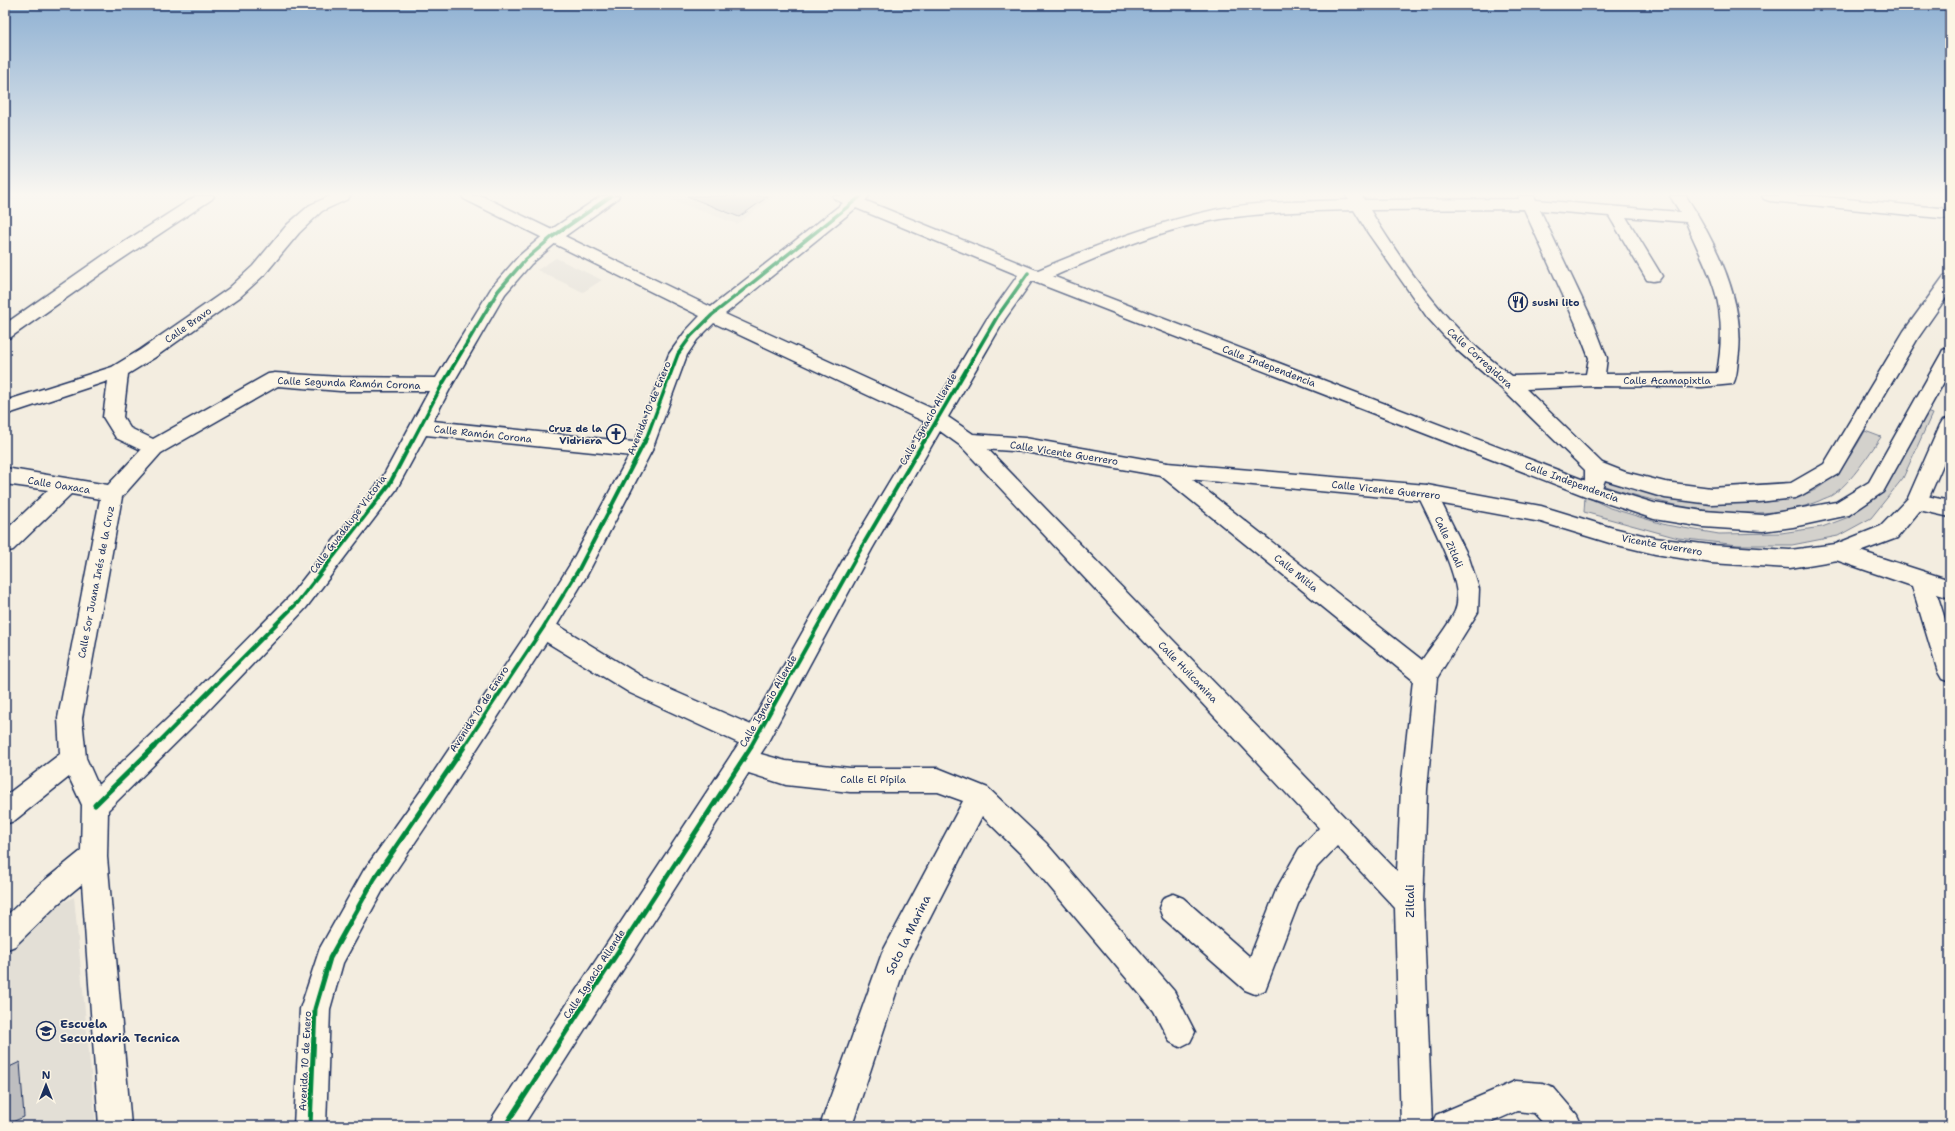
<svg xmlns="http://www.w3.org/2000/svg" width="1955" height="1131" viewBox="0 0 1955 1131" font-family="'Shantell Sans',sans-serif">
	<rect width="100%" height="100%" fill="#f3ede0"/>
	<filter id="ink" filterUnits="userSpaceOnUse"><feTurbulence type="fractalNoise" baseFrequency=".025" numOctaves="2"/><feDisplacementMap in="SourceGraphic" scale="8" xChannelSelector="R" yChannelSelector="G"/><feConvolveMatrix kernelMatrix="1 2 1 2 8 2 1 2 1" color-interpolation-filters="sRGB"/></filter>
	<g filter="url(#ink)">
		<path fill="#e3dfd6" d="M 661,196 L 775,196 L 737,224 Z
			M 556,258 L 602,280 L 583,292 L 537,270 Z
			M 74,897 L 96,1126 L 5,1126 L 5,937 L 19,925 Z"/>
		<path fill="#d3d1cc" stroke="#778095" d="M 1921,410 L 1932,414 L 1903,478 L 1871,518 L 1838,536 L 1792,545 L 1738,545 L 1678,538 L 1584,512 L 1585,496 L 1610,508 L 1666,525 L 1719,534 L 1781,533 L 1822,527 L 1849,517 L 1876,490 Z
			M 1865,431 L 1881,437 C 1869,454 1852,481 1835,493 C 1831,497 1824,498 1819,501 C 1759,527 1664,506 1605,486 L 1601,479 C 1658,497 1740,513 1798,496 C 1803,494 1810,493 1815,490 C 1838,477 1853,453 1865,431 Z"/>
		<path fill="#bebec0" stroke="#1b2f5e" d="M 687,196 L 769,196 L 739,217 Z
			M 20,1062 L 24,1117 L 5,1125 L 5,1069 Z"/>
		<g fill="none" stroke-linecap="round" stroke-linejoin="round">
			<defs>
				<path id="street" d="M 196,196 L 214,196 L 212,199 L 116,263 L 11,337 L 5,339 L 5,324 L 104,255 Z
					M 330,196 L 350,196 L 348,199 L 322,211 L 299,233 L 265,274 L 240,297 L 154,358 L 128,374 L 123,417 L 130,428 L 153,439 L 268,374 L 275,373 L 340,377 L 436,378 L 492,287 L 519,256 L 546,233 L 601,196 L 619,196 L 617,199 L 558,241 L 531,264 L 505,294 L 452,385 L 433,421 L 642,443 L 649,445 L 652,450 L 649,455 L 642,457 L 426,435 L 396,490 L 306,608 L 205,714 L 108,810 L 107,857 L 131,1126 L 99,1126 L 82,884 L 59,903 L 15,946 L 5,950 L 5,917 L 39,885 L 81,851 L 82,805 L 69,777 L 14,821 L 5,824 L 5,796 L 60,754 L 58,718 L 100,499 L 71,494 L 13,550 L 5,552 L 5,531 L 48,490 L 5,484 L 5,468 L 108,485 L 141,450 L 116,438 L 103,417 L 108,381 L 5,415 L 5,401 L 112,367 L 140,350 L 228,289 L 253,266 L 287,225 L 310,205 ZM 278,386 L 340,391 L 429,391 L 381,480 L 290,596 L 187,700 L 98,785 L 86,758 L 82,718 L 122,497 L 161,453 Z
					M 852,196 L 869,196 C 864,203 858,207 849,204 L 847,201 Z
					M 1346,196 L 1362,196 L 1364,200 L 1519,199 L 1518,196 L 1534,196 L 1536,200 L 1680,212 L 1670,196 L 1686,196 C 1715,241 1747,305 1738,360 C 1737,368 1737,377 1733,384 L 1702,387 L 1594,386 L 1526,389 L 1602,463 L 1625,472 L 1665,482 L 1711,488 L 1791,483 L 1824,464 L 1904,331 L 1944,276 L 1950,275 L 1950,292 L 1918,338 L 1838,474 L 1802,495 L 1795,498 L 1759,502 L 1711,504 L 1665,498 L 1605,480 L 1602,488 L 1595,491 L 1588,488 L 1585,483 L 1585,470 L 1501,388 L 1457,350 L 1427,317 L 1368,233 L 1354,210 C 1310,211 1265,212 1221,219 C 1159,229 1100,256 1043,281 L 1037,282 L 1031,281 L 1028,277 L 1031,273 C 1092,247 1153,223 1218,209 C 1261,201 1305,202 1349,200 ZM 1524,209 L 1576,324 L 1589,358 L 1586,374 L 1512,376 C 1498,365 1483,354 1470,341 C 1431,303 1398,256 1370,210 ZM 1540,210 L 1609,216 L 1647,280 L 1653,281 L 1659,280 L 1662,276 L 1626,217 L 1686,222 C 1695,245 1708,267 1715,291 C 1723,317 1722,346 1717,373 L 1605,374 L 1607,358 L 1594,324 Z
					M 1762,196 L 1815,196 L 1950,209 L 1950,219 L 1770,201 L 1764,199 Z
					M 968,434 L 975,436 L 1397,871 L 1401,789 L 1413,680 L 1160,475 L 1157,470 L 1160,465 L 1167,463 L 1174,465 L 1422,660 C 1432,645 1448,627 1455,611 C 1467,586 1428,518 1417,493 L 1420,488 L 1427,485 L 1434,488 L 1469,558 L 1479,589 L 1478,612 L 1437,678 L 1427,789 L 1423,903 L 1432,1124 L 1436,1115 L 1516,1081 L 1542,1083 L 1553,1087 L 1577,1115 L 1582,1126 L 1546,1126 L 1534,1113 L 1517,1111 L 1483,1126 L 1401,1126 L 1395,908 L 1337,846 L 1317,867 L 1298,904 L 1265,990 L 1255,994 L 1245,990 L 1163,918 L 1159,908 L 1163,898 L 1173,894 L 1183,898 L 1250,957 L 1277,888 L 1299,849 L 1319,828 L 961,446 L 958,441 L 961,436 Z
					M 1917,494 L 1950,501 L 1950,517 L 1910,508 L 1907,502 L 1910,496 Z
					M 1838,544 L 1950,580 L 1950,598 L 1937,594 L 1950,635 L 1950,682 L 1942,679 L 1938,672 L 1912,586 L 1830,558 L 1827,552 L 1830,546 Z
					M 543,619 L 551,621 L 646,679 L 765,731 L 768,739 L 765,747 L 756,750 L 747,747 L 630,693 L 535,635 L 531,628 L 535,621 Z
					M 742,749 L 786,761 L 850,768 L 938,768 L 988,788 L 1046,843 L 1174,991 L 1195,1032 L 1190,1042 L 1180,1047 L 1170,1042 L 1154,1011 L 1028,861 L 982,816 L 904,969 L 852,1126 L 820,1126 L 882,953 L 963,801 L 938,792 L 850,792 L 786,785 L 733,768 L 729,760 L 733,752 Z"/>
				<path id="secondary" d="M 462,196 L 482,196 L 711,307 L 843,203 L 835,199 L 833,196 L 854,196 L 1034,269 L 1602,487 L 1654,503 L 1703,511 L 1763,515 L 1836,502 L 1869,482 L 1941,354 L 1943,350 L 1950,348 L 1950,371 L 1883,492 L 1849,515 L 1793,527 L 1763,531 L 1703,527 L 1654,519 L 1588,497 L 1032,281 L 1005,319 L 948,417 L 973,434 L 1025,438 L 1167,463 L 1427,485 L 1541,506 L 1613,528 L 1655,538 L 1711,545 L 1790,550 L 1836,544 L 1881,526 L 1908,498 L 1940,425 L 1943,420 L 1950,418 L 1950,448 L 1927,502 L 1897,538 L 1838,560 L 1790,568 L 1711,563 L 1655,554 L 1613,544 L 1541,522 L 1427,501 L 1167,477 L 1025,452 L 968,448 L 961,446 L 940,431 L 872,549 L 765,747 L 523,1126 L 489,1126 L 494,1115 L 747,731 L 856,537 L 925,422 L 714,323 L 697,340 L 687,355 L 652,450 L 587,575 L 551,635 L 441,804 L 384,888 L 343,963 L 330,1009 L 326,1126 L 294,1126 L 300,1009 L 320,948 L 364,870 L 423,788 L 535,621 L 571,563 L 632,450 L 669,354 L 685,332 L 700,316 L 464,199 ZM 856,208 L 1018,275 L 988,317 L 933,409 L 725,314 Z"/>
			</defs>
			<use href="#street" stroke="#1b2f5e" stroke-width="3"/>
			<use href="#secondary" stroke="#1b2f5e" stroke-width="3"/>
			<use href="#street" fill="#fcf5e5" fill-rule="evenodd"/>
			<use href="#secondary" fill="#fcf5e5" fill-rule="evenodd"/>
			<defs>
				<path id="cycleway-far2" d="M 412,442 L 442,385 L 498,291 L 525,260 L 552,237 L 611,196
					M 645,442 L 678,354 L 691,336 L 712,315 L 861,196
					M 924,442 L 997,317 L 1028,273"/>
				<path id="cycleway-far1" d="M 153,748 L 298,602 L 389,485 L 412,441
					M 463,748 L 543,628 L 579,569 L 645,441
					M 750,748 L 864,543 L 924,441"/>
				<path id="cycleway" d="M 95,805 L 154,747
					M 310,1126 L 315,1009 L 330,958 L 374,879 L 464,747
					M 505,1126 L 751,747"/>
			</defs>
			<use href="#cycleway-far2" stroke="#fcf5e5" stroke-width="5.5"/>
			<use href="#cycleway-far1" stroke="#fcf5e5" stroke-width="6"/>
			<use href="#cycleway" stroke="#fcf5e5" stroke-width="8"/>
			<use href="#cycleway-far2" stroke="#00873e" stroke-width="3.5"/>
			<use href="#cycleway-far1" stroke="#00873e" stroke-width="4"/>
			<use href="#cycleway" stroke="#00873e" stroke-width="5"/>
		</g>
	</g>
	<linearGradient id="sky" x2="0" y2="1"><stop stop-color="#8fb1d3"/><stop offset="0.55" stop-color="#faf7f1"/><stop offset="1" stop-color="#faf7f1" stop-opacity="0"/></linearGradient>
	<rect width="1955" height="354" fill="url(#sky)"/>
	<defs>
		<symbol id="restaurant-ring" viewBox="-11 -11 22 22"><circle r="9.5" fill="#fcf5e5" stroke="#1b2f5e" stroke-width="1.5"/><path d="M-5-6h1v4h1v-4h1v4h1v-4h1v5L-1.5 .5V6h-2V.5L-5-1ZM5-6V6H3V1.5H1.5Q1.5-4 5-6Z" fill="#1b2f5e"/></symbol>
		<symbol id="church-ring" viewBox="-11 -11 22 22"><circle r="9.5" fill="#fcf5e5" stroke="#1b2f5e" stroke-width="1.5"/><path d="M-1.2-6h2.4v3.5h3.3v2.4h-3.3V6h-2.4V-.1h-3.3v-2.4h3.3Z" fill="#1b2f5e"/></symbol>
		<symbol id="school-ring" viewBox="-11 -11 22 22"><circle r="9.5" fill="#fcf5e5" stroke="#1b2f5e" stroke-width="1.5"/><path d="M0-5L7-2L0 1L-7-2ZM-4 1L0 2.5L4 1V4Q0 6-4 4Z" fill="#1b2f5e"/></symbol>
	</defs>
	<g fill-rule="evenodd">
		<use href="#restaurant-ring" x="1507" y="291" width="22" height="22"/>
		<use href="#church-ring" x="605" y="423" width="22" height="22"/>
		<use href="#school-ring" x="35" y="1020" width="22" height="22"/>
	</g>
	<g text-anchor="middle" dominant-baseline="central" stroke-width="3" stroke-linejoin="round" paint-order="stroke">
		<g font-size="10" font-weight="bold" fill="#1b2f5e" stroke="#fcf5e5" text-anchor="start">
			<text x="1532" y="302">sushi lito</text>
			<text x="602" y="428" text-anchor="end">Cruz de la<tspan x="602" dy="12">Vidriera</tspan></text>
		</g>
		<g font-size="10" fill="#1b2f5e" stroke="#fcf5e5">
			<text transform="translate(188 325) rotate(-35)">Calle Bravo</text>
			<text transform="translate(1480 358) rotate(42)">Calle Corregidora</text>
			<text transform="translate(1269 366) rotate(21)">Calle Independencia</text>
			<text x="1667" y="380">Calle Acamapixtla</text>
			<text transform="translate(349 383) rotate(2)">Calle Segunda Ramón Corona</text>
			<text transform="translate(649 408) rotate(-68)">Avenida 10 de Enero</text>
			<text transform="translate(928 419) rotate(-60)">Calle Ignacio Allende</text>
			<text transform="translate(483 434) rotate(6)">Calle Ramón Corona</text>
			<text transform="translate(1064 453) rotate(9)">Calle Vicente Guerrero</text>
			<text transform="translate(1572 482) rotate(20)">Calle Independencia</text>
			<text transform="translate(59 485) rotate(9)">Calle Oaxaca</text>
			<text transform="translate(1386 490) rotate(6)">Calle Vicente Guerrero</text>
			<text transform="translate(348 524) rotate(-53)">Calle Guadalupe Victoria</text>
			<text transform="translate(1449 542) rotate(66)">Calle Zitlali</text>
			<text transform="translate(1662 545) rotate(10)">Vicente Guerrero</text>
			<text transform="translate(1296 573) rotate(39)">Calle Mitla</text>
			<text transform="translate(96 582) rotate(-79)">Calle Sor Juana Inés de la Cruz</text>
			<text transform="translate(1188 672) rotate(46)">Calle Huilcamina</text>
			<text transform="translate(768 701) rotate(-60)">Calle Ignacio Allende</text>
			<text transform="translate(479 709) rotate(-57)">Avenida 10 de Enero</text>
			<text x="873" y="779">Calle El Pípila</text>
			<text transform="translate(594 974) rotate(-57)">Calle Ignacio Allende</text>
			<text transform="translate(305 1061) rotate(-87)">Avenida 10 de Enero</text>
		</g>
		<g font-size="12" fill="#1b2f5e" stroke="#fcf5e5">
			<text transform="translate(1410 901) rotate(-90)">Ziltali</text>
			<text transform="translate(908 935) rotate(-64)">Soto la Marina</text>
		</g>
		<g font-size="12" font-weight="bold" fill="#1b2f5e" stroke="#fcf5e5" text-anchor="start">
			<text x="60" y="1024">Escuela<tspan x="60" dy="14">Secundaria Tecnica</tspan></text>
		</g>
	</g>
	<rect width="1955" height="1131" fill="none" stroke="#fcf5e5" stroke-width="20"/>
	<rect x="10" y="10" width="1935" height="1111" fill="none" stroke="#1b2f5e" stroke-width="1.5" filter="url(#ink)"/>
	<g transform="translate(46 1085)" stroke="#fcf5e5" stroke-width="3" paint-order="stroke">
	<path d="M0-3L7 15L0 10L-7 15Z" fill="#1b2f5e"/>
	<text y="-6" font-size="11" font-weight="bold" text-anchor="middle" fill="#1b2f5e">N</text>
	</g>
</svg>
